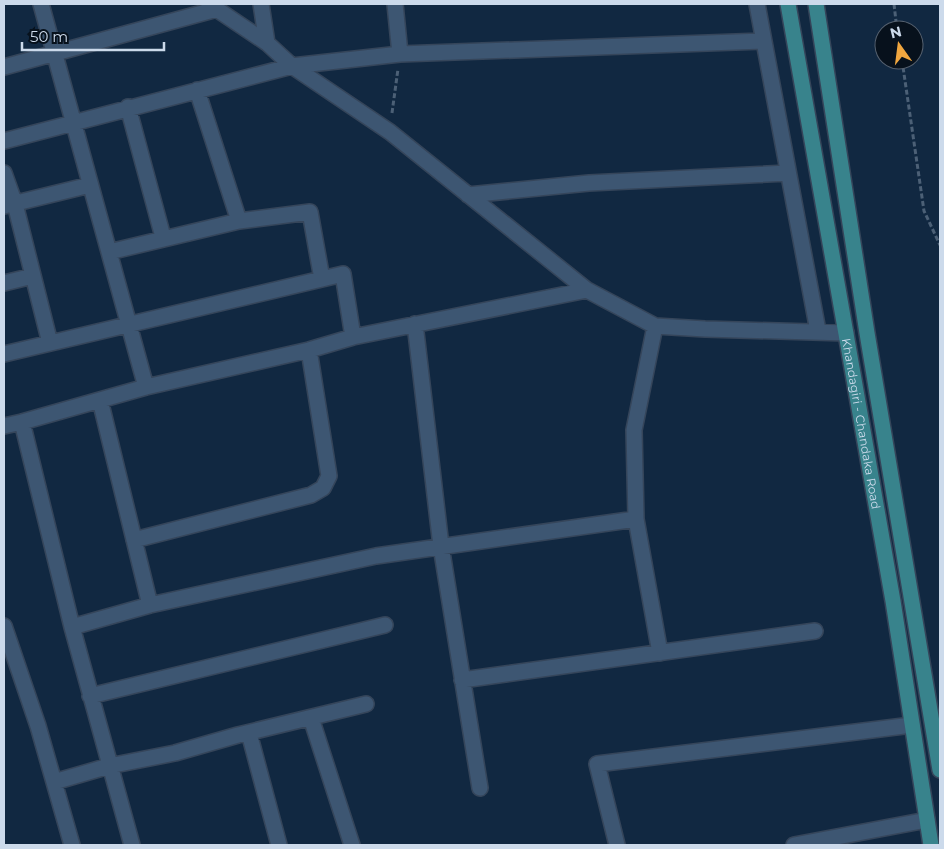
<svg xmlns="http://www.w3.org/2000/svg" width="944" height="849" viewBox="0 0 944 849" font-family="Montserrat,sans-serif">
	<rect width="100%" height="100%" fill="#112841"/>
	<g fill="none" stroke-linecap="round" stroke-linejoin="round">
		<defs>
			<path id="minor" d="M 41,4 L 146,387 L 309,350 L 353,337 L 587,290
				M 209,4 L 267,43 L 292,66 L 390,132 L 587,290 L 655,326 L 705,329 L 846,333
				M 261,4 L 267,43
				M 395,4 L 400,54
				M 757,4 L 818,331
				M 4,67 L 217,9
				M 128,107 L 163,237
				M 4,141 L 292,66 L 400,54 L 763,41
				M 4,173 L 15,204 L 50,343
				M 468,195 L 589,183 L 788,173
				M 4,206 L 90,185
				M 239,221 L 310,212 L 322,279
				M 109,252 L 239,221 L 197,90
				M 4,283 L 33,276
				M 415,324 L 441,546 L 480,788
				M 4,354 L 343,274 L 353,337
				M 100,400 L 150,605 L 72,627 L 22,422 L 146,387
				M 4,426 L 22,422
				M 636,519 L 660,653
				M 134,540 L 311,495 L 323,488 L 329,476 L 309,350
				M 150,605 L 376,556 L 636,519 L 634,430 L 655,326
				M 4,626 L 38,726 L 72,845
				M 72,627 L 132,845
				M 462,680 L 815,631
				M 90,696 L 385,625
				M 311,718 L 352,845
				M 249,733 L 279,845
				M 54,782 L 109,766 L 175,753 L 238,735 L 366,704
				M 617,845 L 597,764 L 912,725
				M 794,845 L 927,820"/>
			<g id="primary">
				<path id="s1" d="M 788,4 L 893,601 L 931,845"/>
				<path d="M 816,4 L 867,333 L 940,770"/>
			</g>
		</defs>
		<use href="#minor" stroke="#35455a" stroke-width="18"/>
		<use href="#primary" stroke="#35455a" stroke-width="18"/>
		<path stroke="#4c6076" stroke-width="3" stroke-dasharray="5 2.5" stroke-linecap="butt" d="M 894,4 L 897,30
			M 902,60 L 924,211 L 940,245
			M 392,113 L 398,69"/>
		<use href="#minor" stroke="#3d5672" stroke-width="15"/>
		<use href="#primary" stroke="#38838c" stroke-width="15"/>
	</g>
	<g text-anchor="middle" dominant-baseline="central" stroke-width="4" stroke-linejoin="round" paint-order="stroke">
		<g font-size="12" fill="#ccdaeb" stroke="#07111c">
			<text stroke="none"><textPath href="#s1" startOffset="426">Khandagiri - Chandaka Road</textPath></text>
		</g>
	</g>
	<rect width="944" height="849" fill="none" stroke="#ccdaeb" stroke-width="10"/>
	<g transform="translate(899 45) rotate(346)"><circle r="24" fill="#07111c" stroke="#56616f"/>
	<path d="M0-4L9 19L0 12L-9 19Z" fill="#f0a63f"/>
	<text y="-8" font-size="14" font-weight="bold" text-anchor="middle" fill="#ccdaeb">N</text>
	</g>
	<path d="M22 42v8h142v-8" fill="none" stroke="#ccdaeb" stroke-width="2.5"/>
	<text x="30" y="42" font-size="15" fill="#ccdaeb" stroke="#07111c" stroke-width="4" paint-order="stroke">50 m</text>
</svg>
